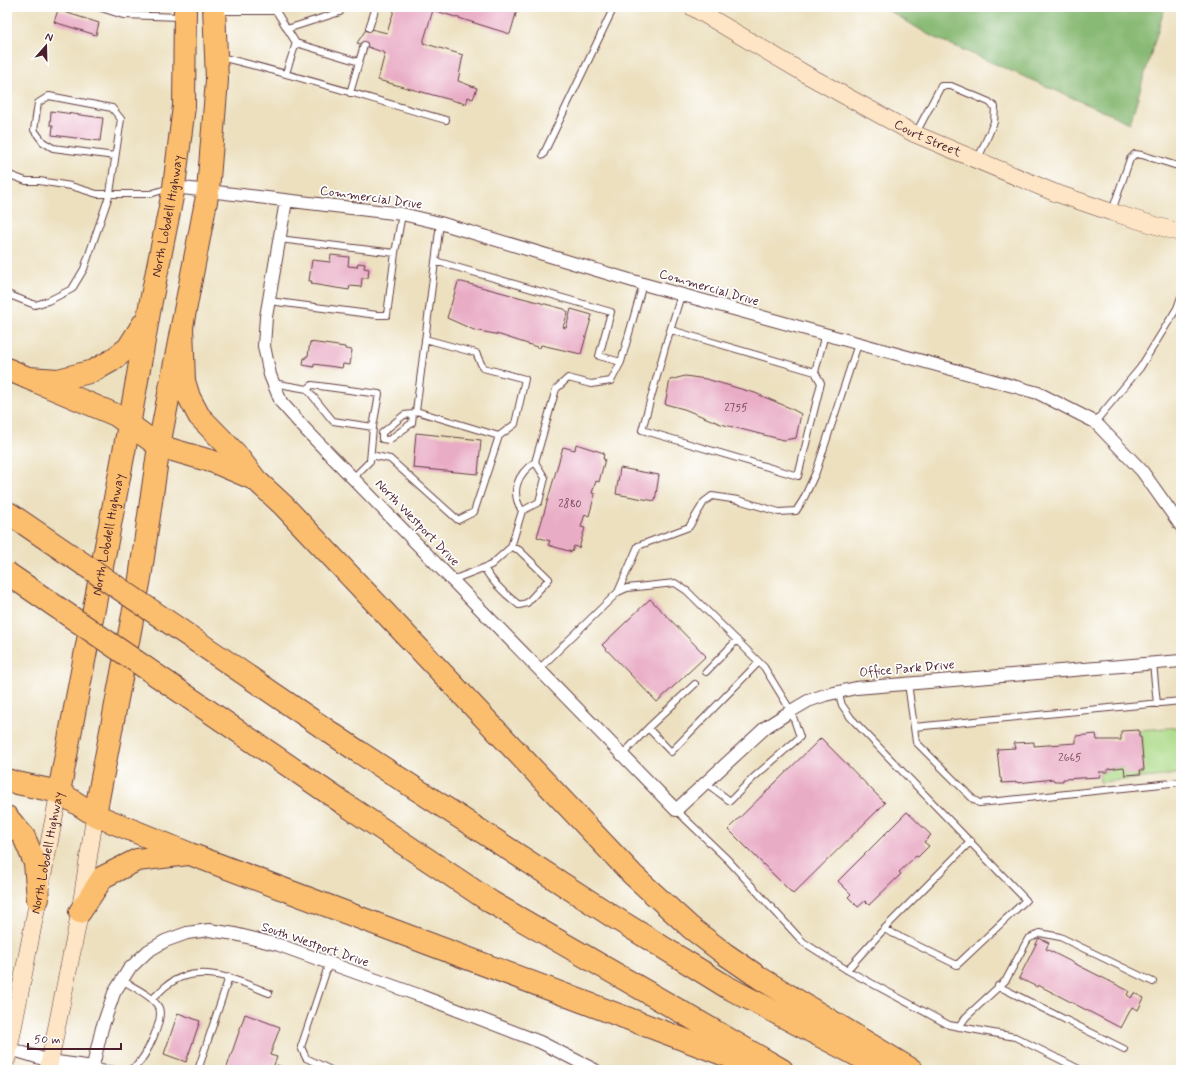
<svg xmlns="http://www.w3.org/2000/svg" width="1188" height="1077" viewBox="0 0 1188 1077" font-family="Mynerve,sans-serif">
	<rect width="100%" height="100%" fill="#fff"/>
	<filter id="ink" filterUnits="userSpaceOnUse"><feTurbulence type="fractalNoise" baseFrequency=".025" numOctaves="2"/><feDisplacementMap in="SourceGraphic" scale="8" xChannelSelector="R" yChannelSelector="G"/><feConvolveMatrix kernelMatrix="1 2 1 2 8 2 1 2 1" color-interpolation-filters="sRGB"/></filter>
	<filter id="wash" filterUnits="userSpaceOnUse"><feTurbulence type="fractalNoise" baseFrequency=".012" numOctaves="4" result="noise"/><feDisplacementMap in="SourceGraphic" scale="16" xChannelSelector="R" yChannelSelector="G"/><feGaussianBlur stdDeviation="0.9" result="paint"/><feColorMatrix in="noise" values="0 0 0 0 0 0 0 0 0 0 0 0 0 0 0 0 0 1.4 0 .05"/><feComposite in="paint" operator="in"/></filter>
	<g filter="url(#wash)">
		<rect width="100%" height="100%" fill="#ece0bf"/>
		<path fill="#acda87" stroke="#7b7c59" d="M 1180,727 L 1181,731 L 1181,773 L 1155,777 L 1100,782 L 1099,772 L 1108,772 L 1108,769 L 1124,767 L 1140,774 L 1140,770 L 1143,770 L 1141,737 L 1139,737 L 1139,730 Z"/>
		<path fill="#89ba74" stroke="#6a6c50" d="M 883,7 L 1165,7 L 1130,123 L 929,35 Z"/>
		<g id="blocks">
			<path fill="#e9acc5" d="M 395,7 L 518,7 L 510,34 L 433,10 L 423,43 L 463,55 L 458,81 L 477,88 L 473,99 L 468,97 L 466,104 L 378,80 L 385,53 L 357,43 L 367,28 L 387,33 Z
				M 58,10 L 99,23 L 96,35 L 54,22 Z
				M 51,111 L 103,118 L 100,141 L 52,135 L 53,125 L 50,125 Z
				M 331,255 L 349,257 L 348,266 L 357,267 L 358,263 L 365,264 L 364,268 L 369,269 L 368,278 L 362,278 L 361,287 L 350,286 L 349,290 L 311,284 L 312,281 L 309,281 L 312,260 L 330,262 Z
				M 458,282 L 462,282 L 564,309 L 568,312 L 563,327 L 566,328 L 571,309 L 592,315 L 581,354 L 541,345 L 540,348 L 500,335 L 474,330 L 447,318 Z
				M 310,342 L 345,347 L 345,349 L 352,350 L 350,365 L 343,364 L 342,368 L 314,364 L 314,367 L 303,365 L 304,358 L 306,358 L 306,356 L 308,356 Z
				M 685,376 L 706,379 L 755,393 L 790,408 L 801,414 L 796,438 L 784,440 L 756,433 L 721,424 L 684,409 L 665,404 L 670,380 Z
				M 416,433 L 481,440 L 478,474 L 413,468 Z
				M 576,444 L 604,453 L 603,459 L 605,459 L 599,482 L 596,481 L 592,493 L 595,494 L 589,516 L 585,514 L 581,527 L 585,528 L 579,548 L 574,546 L 572,552 L 548,545 L 550,541 L 537,537 L 563,447 L 575,450 Z
				M 620,468 L 659,475 L 655,501 L 616,494 Z
				M 650,599 L 706,656 L 657,702 L 602,645 Z
				M 1139,730 L 1139,737 L 1141,737 L 1144,770 L 1140,770 L 1141,774 L 1125,775 L 1124,767 L 1108,769 L 1108,772 L 1099,772 L 1100,777 L 1063,779 L 1063,781 L 1054,781 L 1053,779 L 1018,783 L 1018,782 L 1002,783 L 1001,778 L 1000,778 L 997,749 L 1015,748 L 1014,743 L 1034,742 L 1034,746 L 1076,743 L 1076,736 L 1096,734 L 1097,740 L 1121,740 L 1121,731 Z
				M 821,738 L 885,803 L 793,894 L 728,829 Z
				M 907,812 L 931,835 L 924,842 L 929,846 L 918,857 L 916,856 L 899,872 L 901,874 L 869,905 L 865,901 L 858,907 L 848,897 L 851,894 L 838,881 Z
				M 1039,938 L 1049,943 L 1046,949 L 1129,991 L 1127,995 L 1131,998 L 1134,993 L 1144,998 L 1138,1010 L 1132,1007 L 1121,1028 L 1038,985 L 1037,987 L 1019,978 Z
				M 178,1013 L 200,1021 L 186,1062 L 164,1054 Z
				M 245,1014 L 280,1027 L 270,1055 L 277,1057 L 272,1070 L 226,1070 Z
				M 277,1065 L 291,1070 L 275,1070 Z"/>
		</g>
	</g>
	<g filter="url(#ink)">
		<use href="#blocks" fill-opacity="0" stroke="#623c41" stroke-width="1"/>
		<g fill="none" stroke-linecap="round" stroke-linejoin="round">
			<defs>
				<path id="lane" d="M 98,7 L 123,15 L 181,17
					M 275,7 L 276,11 L 296,43
					M 218,11 L 276,11
					M 369,28 L 376,7
					M 287,29 L 340,12 L 341,7
					M 220,57 C 296,75 371,99 446,120
					M 359,62 L 364,45
					M 286,73 L 296,43 L 359,62 L 350,93
					M 916,133 L 941,86 L 951,86 L 989,102 L 995,107 L 994,122 L 978,159
					M 543,155 L 614,7
					M 7,174 L 26,181 L 39,181 L 71,186 L 97,194 L 150,194 L 169,188
					M 1112,211 L 1130,159 L 1135,154 L 1142,155 L 1181,167
					M 395,253 L 402,214
					M 435,261 L 611,312 L 599,356 L 621,362
					M 7,294 L 35,305 L 48,301 L 72,289 L 84,269 L 110,193 L 121,119 L 112,108 L 49,96 L 38,103 L 34,130 L 43,142 L 53,148 L 115,156
					M 681,295 L 666,344 L 642,430 L 798,476 L 821,383 L 815,372 L 825,334
					M 269,301 L 377,315 L 387,315 L 395,253 L 279,239
					M 671,330 L 815,372
					M 425,339 L 476,353 L 483,368 L 525,379 L 515,424 L 499,436
					M 273,383 L 307,389
					M 413,414 L 412,423 L 389,440 L 382,439 L 382,433 L 404,415 L 413,414 L 416,411
					M 1095,422 L 1140,368 L 1177,308 L 1181,297
					M 371,455 L 390,459 L 458,520 L 474,512 L 499,436 L 416,411 L 440,223
					M 353,478 L 370,461 L 373,427 L 379,394 L 312,385 L 307,389 L 333,421 L 373,427
					M 522,511 L 539,502 L 545,478 L 535,462
					M 484,568 C 492,582 506,595 519,605 L 527,603 L 549,579 L 519,550 L 511,547
					M 452,580 L 491,565 L 511,547 L 522,511 C 510,492 517,474 535,462 L 556,389 L 568,378 L 591,384 L 611,381 L 621,362 L 643,284
					M 618,592 L 638,546 L 689,527 L 704,502 L 712,496 L 738,500 L 779,512 L 796,511 L 803,500 L 816,472 L 858,344
					M 1153,663 L 1157,704
					M 539,669 L 618,592 L 627,588 L 675,583 L 687,591 L 764,667 L 791,711 L 800,737 L 753,778 L 730,801 L 706,783
					M 706,672 L 737,640
					M 908,683 L 916,742 L 973,799 L 979,803 L 1181,782
					M 838,691 L 842,705 L 851,718 L 1026,900 L 957,965 L 884,929 L 847,970
					M 914,727 L 1181,701
					M 648,728 L 695,684
					M 622,755 L 648,728 L 671,752 L 759,662
					M 676,810 L 728,860 L 803,942 L 847,970 L 949,1025 L 1015,1037 L 1081,1070
					M 884,929 L 971,841
					M 329,963 L 301,1047 L 306,1058 L 331,1070
					M 122,980 C 134,988 152,995 159,1008 C 164,1020 146,1056 137,1065 C 135,1067 132,1068 129,1070
					M 998,986 L 1124,1049
					M 152,999 C 157,995 161,990 166,986 C 198,961 237,980 269,993
					M 959,1027 L 966,1017 L 1006,980 L 1028,939 L 1040,933 L 1060,937 L 1153,982
					M 93,1067 L 115,1070
					M 198,1070 L 229,977"/>
				<path id="street" d="M 174,187 L 402,214 L 440,223 L 643,284 L 1038,393 L 1095,422 L 1142,471 L 1181,526
					M 286,201 L 266,317 L 264,346 L 270,375 L 281,402 L 306,430 L 676,810 L 766,727 L 791,711 L 808,701 L 825,695 L 856,688 L 1181,661
					M 7,1048 L 50,1061 L 93,1067
					M 92,1070 L 102,1028 L 114,993 L 129,969 L 148,951 L 165,941 L 187,933 L 209,930 L 235,934 L 279,945 L 421,996 L 540,1042 L 595,1070"/>
				<g id="secondary">
					<path id="s1" d="M 692,7 L 809,76 L 915,134 L 1053,192 L 1111,212 L 1181,233"/>
					<path id="s2" d="M 7,1059 L 59,792"/>
					<path d="M 48,1070 L 80,912 L 95,815"/>
				</g>
				<g id="highway">
					<path d="M 182,327 L 184,381 L 189,397 L 199,416 L 235,453 L 256,480 L 283,505 L 633,875 L 691,928 L 725,954 L 760,978 L 912,1070"/>
					<path d="M 7,369 L 28,378 L 58,380 L 93,371 L 111,361 L 128,348 L 143,324"/>
					<path d="M 28,378 L 116,415 L 159,446 L 214,462 L 254,479"/>
					<path d="M 359,752 L 612,916 L 727,987 L 885,1070"/>
					<path d="M 7,780 L 17,783 L 59,792 L 95,815 L 190,854 L 733,1058 L 760,1070"/>
					<path id="s3" d="M 59,792 L 130,420 L 151,301 L 174,187 L 184,106 L 185,7"/>
					<path d="M 343,803 L 491,902 L 782,1070"/>
					<path d="M 95,815 L 140,578 L 159,446 L 208,191 L 217,80 L 214,7"/>
					<path d="M 7,817 L 24,837 L 35,863 L 38,899"/>
					<path d="M 80,912 L 103,877 L 137,860 L 188,854"/>
				</g>
			</defs>
			<use href="#lane" stroke="#623c41" stroke-width="8"/>
			<use href="#street" stroke="#623c41" stroke-width="14"/>
			<use href="#secondary" stroke="#623c41" stroke-width="18"/>
			<use href="#highway" stroke="#623c41" stroke-width="24"/>
			<use href="#lane" stroke="#fff" stroke-width="6"/>
			<use href="#street" stroke="#fff" stroke-width="12"/>
			<use href="#secondary" stroke="#fde5c5" stroke-width="17"/>
			<use href="#highway" stroke="#fbbe6e" stroke-width="22"/>
			<defs>
				<path id="highway-bridge" d="M 7,512 L 359,752
					M 7,573 L 343,803"/>
			</defs>
			<use href="#highway-bridge" stroke="#623c41" stroke-width="24" stroke-linecap="butt"/>
			<use href="#highway-bridge" stroke="#fbbe6e" stroke-width="22"/>
		</g>
	</g>
	<g text-anchor="middle" dominant-baseline="central" stroke-width="3.5" stroke-linejoin="round" paint-order="stroke">
		<g font-size="11" fill="#724252">
			<text x="736" y="408">2755</text>
			<text x="570" y="504">2880</text>
			<text x="1070" y="758">2665</text>
		</g>
		<g font-size="13" fill="#4a1f2b" stroke="#fff">
			<text stroke="none"><textPath href="#s1" startOffset="270">Court Street</textPath></text>
			<text transform="translate(371 198) rotate(8)">Commercial Drive</text>
			<text stroke="none"><textPath href="#s3" startOffset="586">North Lobdell Highway</textPath></text>
			<text transform="translate(709 288) rotate(16)">Commercial Drive</text>
			<text transform="translate(417 523) rotate(46)">North Westport Drive</text>
			<text stroke="none"><textPath href="#s3" startOffset="262">North Lobdell Highway</textPath></text>
			<text transform="translate(907 669) rotate(-5)">Office Park Drive</text>
			<text stroke="none"><textPath href="#s2" startOffset="210">North Lobdell Highway</textPath></text>
			<text transform="translate(315 945) rotate(19)">South Westport Drive</text>
		</g>
	</g>
	<rect width="1188" height="1077" fill="none" stroke="#fff" stroke-width="24"/>
	<g transform="translate(46 46) rotate(20)" stroke="#ffffff" stroke-width="3" paint-order="stroke">
	<path d="M0-3L7 15L0 10L-7 15Z" fill="#4a1f2b"/>
	<text y="-6" font-size="11" font-weight="bold" text-anchor="middle" fill="#4a1f2b">N</text>
	</g>
	<path d="M28 1043v6h93v-6" fill="none" stroke="#4a1f2b" stroke-width="2"/>
	<text x="34" y="1043" font-size="12" fill="#4a1f2b" stroke="#ffffff" stroke-width="3" paint-order="stroke">50 m</text>
</svg>
